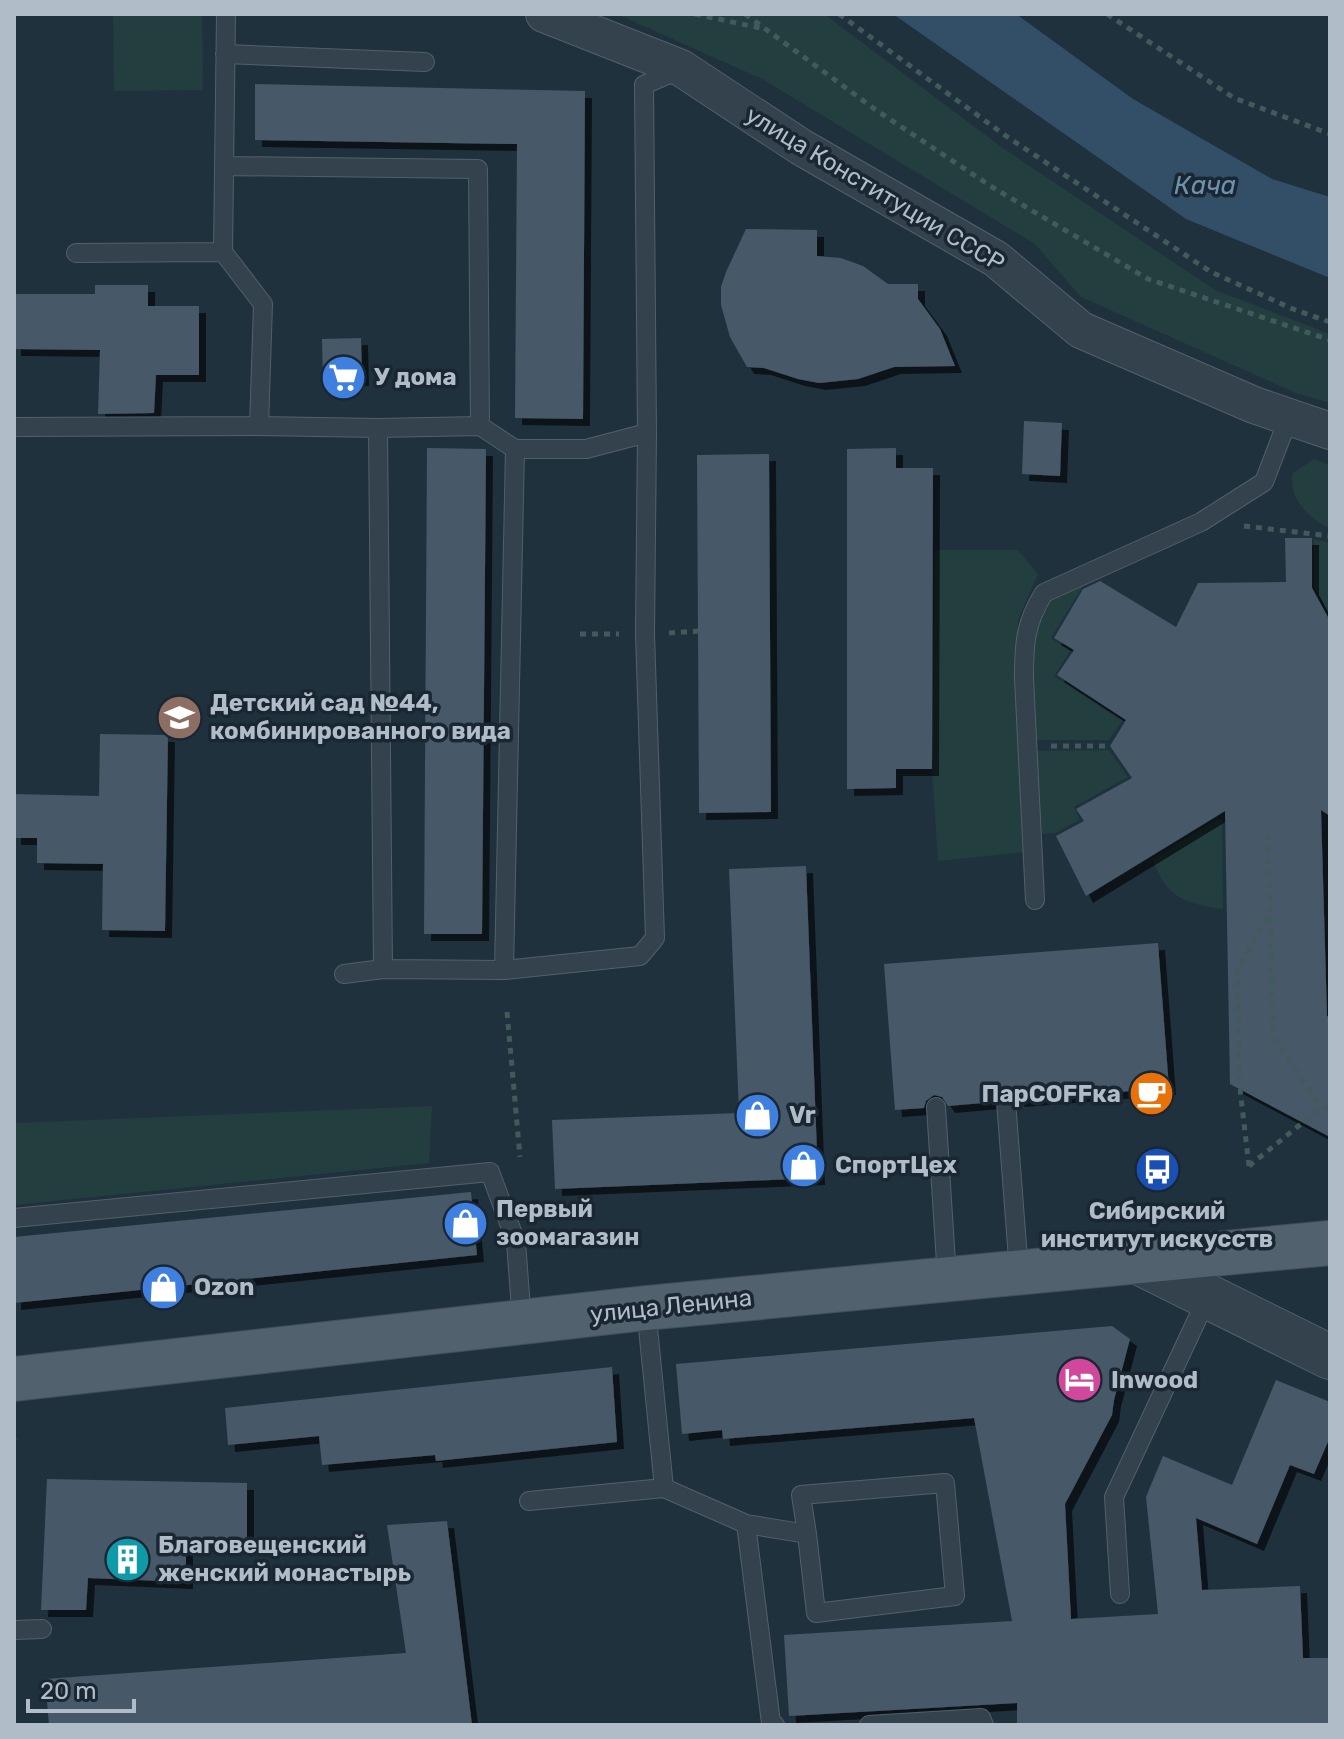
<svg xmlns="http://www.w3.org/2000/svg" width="1344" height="1739" viewBox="0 0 1344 1739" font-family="Rubik,sans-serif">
	<defs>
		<filter id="shadow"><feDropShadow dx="7" dy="7" stdDeviation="0" flood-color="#0009"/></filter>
	</defs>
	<rect width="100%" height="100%" fill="#20313e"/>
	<path fill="#223e3e" d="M 113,14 L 202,14 L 203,90 L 114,91 Z
		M 617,14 L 824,14 L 1000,146 L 1215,290 L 1330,334 L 1330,403 L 1296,393 L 1081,297 L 1035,244 L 762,79 Z
		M 1314,459 L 1330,465 L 1330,529 C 1310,519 1287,498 1293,473 Z
		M 1314,539 L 1330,543 L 1330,616 L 1314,587 Z
		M 935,550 L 1018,550 L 1038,574 L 1018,620 L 1016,669 L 1025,852 L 938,861 L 932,769 Z
		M 1086,581 L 1051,638 L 1070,651 L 1054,676 L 1122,721 L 1109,740 L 1033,740 C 1033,704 1023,624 1052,598 C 1060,591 1075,586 1086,581 Z
		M 1109,750 L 1128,777 L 1074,807 L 1080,820 L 1055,833 L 1041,834 L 1034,751 Z
		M 1222,819 L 1223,909 C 1185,904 1165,897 1153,859 L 1216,820 Z
		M 432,1106 L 429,1163 L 14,1205 L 14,1123 Z"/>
	<path fill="#324f67" d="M 893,14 L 1016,14 L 1133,99 L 1272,179 L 1330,197 L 1330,278 L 1186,219 Z"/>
	<path fill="#465867" filter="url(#shadow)" d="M 255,84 L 585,91 L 583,419 L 515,418 L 517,144 L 255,140 Z
		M 746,229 L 817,230 L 817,256 L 841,258 L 863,266 L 888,284 L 918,284 L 918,299 L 940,329 L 955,366 L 894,367 L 858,379 L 819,383 L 798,379 L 764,368 L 747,367 L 730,337 L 721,305 L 721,287 L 726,272 Z
		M 95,285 L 148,285 L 148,306 L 199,306 L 199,375 L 156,375 L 154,413 L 98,414 L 100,350 L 14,349 L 14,294 L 95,294 Z
		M 361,338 L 362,379 L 323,380 L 322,339 Z
		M 1024,421 L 1062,423 L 1060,476 L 1022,474 Z
		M 427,448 L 486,449 L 482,934 L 424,934 Z
		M 896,448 L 896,468 L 933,468 L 932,769 L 896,769 L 896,788 L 847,789 L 847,449 Z
		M 769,454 L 771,812 L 699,813 L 697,455 Z
		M 1285,538 L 1312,538 L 1312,588 L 1330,621 L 1330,816 L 1321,810 L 1327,1016 L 1330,1018 L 1330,1137 L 1230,1084 L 1225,811 L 1086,896 L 1056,836 L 1084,821 L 1076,809 L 1132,778 L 1110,746 L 1126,720 L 1057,675 L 1074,650 L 1054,638 L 1083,589 L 1100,581 L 1176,627 L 1198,583 L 1286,582 Z
		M 100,734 L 168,735 L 165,931 L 102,930 L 103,864 L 37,863 L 37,838 L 14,838 L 14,794 L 99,796 Z
		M 806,866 L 818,1178 L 555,1189 L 552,1120 L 739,1113 L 729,869 Z
		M 1158,943 L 1169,1088 L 1018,1100 L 1012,1091 L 1004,1089 L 996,1095 L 994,1102 L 948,1106 L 942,1097 L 934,1095 L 926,1101 L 924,1108 L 895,1110 L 884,964 Z
		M 471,1192 L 477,1255 L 14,1303 L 14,1237 Z
		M 1112,1326 L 1130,1339 L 1114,1400 L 1112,1415 L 1065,1504 L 1071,1619 L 1158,1614 L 1146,1497 L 1163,1456 L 1232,1485 L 1276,1380 L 1330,1402 L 1330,1437 L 1314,1474 L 1290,1465 L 1257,1544 L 1196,1518 L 1202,1590 L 1300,1586 L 1303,1658 L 1330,1658 L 1330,1725 L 1017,1725 L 1017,1703 L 789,1716 L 784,1635 L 1012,1621 L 974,1418 L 723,1439 L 722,1430 L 682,1434 L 676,1364 Z
		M 612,1367 L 617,1442 L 436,1461 L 435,1455 L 322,1465 L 319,1436 L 228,1445 L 225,1408 Z
		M 47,1479 L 247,1483 L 247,1543 L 186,1541 L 186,1582 L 88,1578 L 86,1610 L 41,1610 Z
		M 447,1521 L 472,1725 L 49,1725 L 45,1679 L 406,1653 L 387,1525 Z"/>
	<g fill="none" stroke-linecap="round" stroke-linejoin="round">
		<defs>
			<path id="service" d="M 225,54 L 425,62
				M 224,166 L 478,169 L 480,426 L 378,428
				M 76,253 L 223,252
				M 259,426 L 378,428 L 383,969 L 504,970 L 640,956 L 655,938 L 645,634 L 647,433
				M 480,426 L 515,449 L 586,449 L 647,433 L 644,85 L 678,70
				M 14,427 L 259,426 L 263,304 L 223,252 L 226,14
				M 1035,900 L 1024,678 C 1024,644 1025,623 1044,593 L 1201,522 L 1264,482 L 1289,417
				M 504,970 L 515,449
				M 344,974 L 383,969
				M 1006,1101 L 1019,1272
				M 936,1107 L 947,1278
				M 14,1218 L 490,1172 L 516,1242 L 522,1322
				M 646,1308 L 664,1488 L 746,1524 L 807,1534 L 801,1495 L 945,1483 L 955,1596 L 816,1613 L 807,1534
				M 529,1501 L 664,1488
				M 746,1524 L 771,1723 L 775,1725
				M 1120,1594 L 1114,1497 L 1208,1296
				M 14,1630 L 42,1629
				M 869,1725 L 981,1718 L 984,1725"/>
			<path id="minor" d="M 544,14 L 681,68 L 801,147 L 996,259 L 1081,330 L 1254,405 L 1330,431"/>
			<path id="tertiary" d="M 1134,1260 L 1330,1357"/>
			<path id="primary" d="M 14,1379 L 646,1308 L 1330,1243"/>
		</defs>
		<use href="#service" stroke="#53606b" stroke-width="20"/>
		<use href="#minor" stroke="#53606b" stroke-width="38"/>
		<use href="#tertiary" stroke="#53606b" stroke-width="46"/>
		<use href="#primary" stroke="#414e59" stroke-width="46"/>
		<path stroke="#405b5a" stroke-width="5" stroke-dasharray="6 6" stroke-linecap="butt" d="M 695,14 L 760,28
			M 745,14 L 876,110 L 992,187 L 1148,279 L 1330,340
			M 839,14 L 1006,136 L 1211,272 L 1293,309 L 1330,322
			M 1107,14 L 1234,98 L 1330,134
			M 1244,526 L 1330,536
			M 669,633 L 700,631
			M 580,634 L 619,634
			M 1051,746 L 1110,746
			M 1268,834 L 1273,1037 L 1322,1107
			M 507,1012 L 520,1157
			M 1249,1166 L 1240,1089 L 1237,971 L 1270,913
			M 1249,1166 L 1322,1107 L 1330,1108
			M 14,1439 L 14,1440"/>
		<use href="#service" stroke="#34424d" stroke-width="18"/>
		<use href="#minor" stroke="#34424d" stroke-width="36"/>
		<use href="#tertiary" stroke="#34424d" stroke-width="44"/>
		<use href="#primary" stroke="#52616e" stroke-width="44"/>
	</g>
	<defs>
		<symbol id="supermarket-disc" viewBox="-11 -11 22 22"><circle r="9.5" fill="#3f7fe0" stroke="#1a2732"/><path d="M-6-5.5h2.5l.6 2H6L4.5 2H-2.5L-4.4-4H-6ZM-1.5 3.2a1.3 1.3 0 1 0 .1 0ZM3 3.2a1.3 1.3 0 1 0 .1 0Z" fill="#fff"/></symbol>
		<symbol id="school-disc" viewBox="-11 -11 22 22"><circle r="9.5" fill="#8d6e63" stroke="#1a2732"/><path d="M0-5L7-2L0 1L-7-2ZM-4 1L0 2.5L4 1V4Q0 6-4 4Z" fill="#fff"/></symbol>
		<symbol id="cafe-disc" viewBox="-11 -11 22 22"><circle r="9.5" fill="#e8710a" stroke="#1a2732"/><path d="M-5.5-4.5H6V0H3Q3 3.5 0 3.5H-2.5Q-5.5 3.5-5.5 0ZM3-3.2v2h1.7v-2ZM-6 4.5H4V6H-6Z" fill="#fff"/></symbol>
		<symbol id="shop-disc" viewBox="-11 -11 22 22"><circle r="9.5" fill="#3f7fe0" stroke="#1a2732"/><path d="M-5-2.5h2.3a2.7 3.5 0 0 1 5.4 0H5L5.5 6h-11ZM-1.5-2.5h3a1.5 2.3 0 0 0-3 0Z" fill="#fff"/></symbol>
		<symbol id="bus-disc" viewBox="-11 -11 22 22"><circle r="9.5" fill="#1a4fb4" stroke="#1a2732"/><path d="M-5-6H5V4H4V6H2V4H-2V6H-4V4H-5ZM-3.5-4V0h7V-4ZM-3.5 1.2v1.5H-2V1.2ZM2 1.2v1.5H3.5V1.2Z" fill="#fff"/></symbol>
		<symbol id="hotel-disc" viewBox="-11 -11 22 22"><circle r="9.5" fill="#d1479c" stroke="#1a2732"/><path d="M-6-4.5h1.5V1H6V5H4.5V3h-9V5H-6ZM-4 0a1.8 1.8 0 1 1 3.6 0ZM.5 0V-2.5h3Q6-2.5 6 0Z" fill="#fff"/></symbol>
		<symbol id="building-disc" viewBox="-11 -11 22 22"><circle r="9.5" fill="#0f9aa8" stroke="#1a2732"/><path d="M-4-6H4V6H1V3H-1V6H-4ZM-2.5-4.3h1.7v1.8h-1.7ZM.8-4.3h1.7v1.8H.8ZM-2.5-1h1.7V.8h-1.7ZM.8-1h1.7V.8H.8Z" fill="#fff"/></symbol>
	</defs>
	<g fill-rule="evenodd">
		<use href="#supermarket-disc" x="318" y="352" width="51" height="51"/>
		<use href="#school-disc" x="154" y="692" width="51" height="51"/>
		<use href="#cafe-disc" x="1126" y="1068" width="51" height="51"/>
		<use href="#shop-disc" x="732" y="1090" width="51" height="51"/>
		<use href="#shop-disc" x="778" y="1140" width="51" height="51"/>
		<use href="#bus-disc" x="1132" y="1144" width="51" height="51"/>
		<use href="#shop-disc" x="440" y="1198" width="51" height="51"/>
		<use href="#shop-disc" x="138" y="1262" width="51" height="51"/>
		<use href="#hotel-disc" x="1054" y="1354" width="51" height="51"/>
		<use href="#building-disc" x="102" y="1534" width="51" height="51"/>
	</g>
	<g text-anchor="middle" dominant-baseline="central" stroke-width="7" stroke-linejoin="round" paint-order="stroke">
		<g font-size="24" fill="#b0bdc9" stroke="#1a2732">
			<text transform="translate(875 189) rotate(31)">улица Конституции СССР</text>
			<text transform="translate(671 1306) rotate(-6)">улица Ленина</text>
		</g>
		<g font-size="24" font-weight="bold" fill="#b0bdc9" stroke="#1a2732" text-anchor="start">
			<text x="374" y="377">У дома</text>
			<text x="210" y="703">Детский сад №44,<tspan x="210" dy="28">комбинированного вида</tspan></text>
			<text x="1121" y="1094" text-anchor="end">ПарCOFFка</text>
			<text x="789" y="1115">Vr</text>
			<text x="835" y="1165">СпортЦех</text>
			<text x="496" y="1209">Первый<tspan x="496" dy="28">зоомагазин</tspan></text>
			<text x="1157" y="1211" text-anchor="middle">Сибирский<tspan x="1157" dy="28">институт искусств</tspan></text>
			<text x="194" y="1287">Ozon</text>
			<text x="1111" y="1380">Inwood</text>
			<text x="158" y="1545">Благовещенский<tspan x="158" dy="28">женский монастырь</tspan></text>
		</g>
		<g font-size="26" font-style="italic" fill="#6d92b0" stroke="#1a2732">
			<text x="1205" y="185">Кача</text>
		</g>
	</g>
	<rect width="1344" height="1739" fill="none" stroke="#b0bdc9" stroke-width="32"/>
	<path d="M28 1699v12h106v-12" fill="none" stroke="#b0bdc9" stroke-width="4"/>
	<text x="40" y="1699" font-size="24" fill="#b0bdc9" stroke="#1a2732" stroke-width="6" paint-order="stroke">20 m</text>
</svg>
